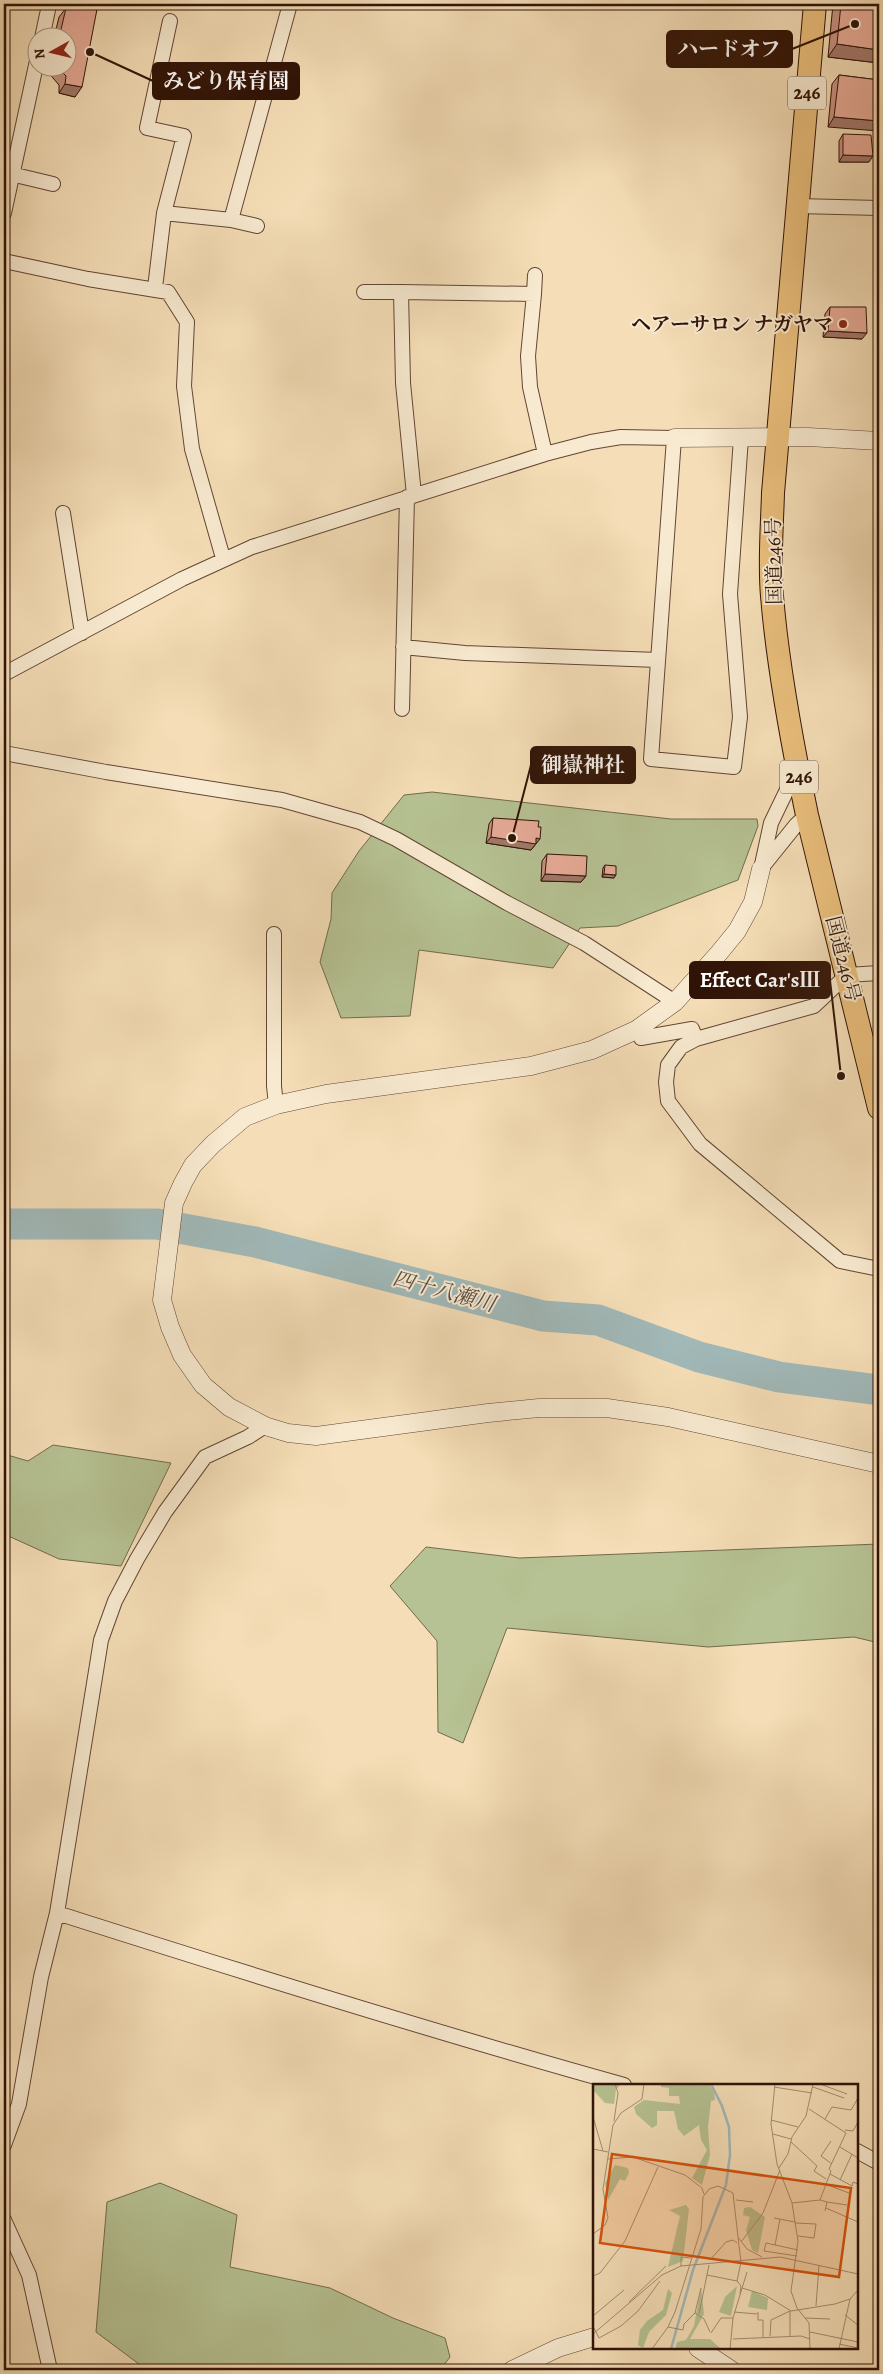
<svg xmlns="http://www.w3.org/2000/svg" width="883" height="2374" viewBox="0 0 883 2374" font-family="Alegreya,'Noto Serif JP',serif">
	<rect width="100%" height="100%" fill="#f5deb7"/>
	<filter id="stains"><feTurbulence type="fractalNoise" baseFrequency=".004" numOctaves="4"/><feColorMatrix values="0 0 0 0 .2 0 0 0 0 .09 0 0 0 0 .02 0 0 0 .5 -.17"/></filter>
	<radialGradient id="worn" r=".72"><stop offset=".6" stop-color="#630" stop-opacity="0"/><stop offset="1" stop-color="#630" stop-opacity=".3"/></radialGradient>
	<path fill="#b6c293" stroke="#736a4d" d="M 432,792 L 671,819 L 757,819 L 758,826 L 738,880 L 618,926 L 580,928 L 553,968 L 419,950 L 410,1016 L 341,1018 L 320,962 L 331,919 L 332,893 L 359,851 L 404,795 Z
		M 53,1445 L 171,1463 L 121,1566 L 59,1559 L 4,1534 L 4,1454 L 28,1461 Z
		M 879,1544 L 879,1643 L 854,1637 L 708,1647 L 507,1628 L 463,1743 L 438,1732 L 437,1641 L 390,1586 L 426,1547 L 519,1558 Z
		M 160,2183 L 237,2215 L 230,2267 L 330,2288 L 393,2318 L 445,2338 L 450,2357 L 440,2370 L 147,2370 L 96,2332 L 107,2202 Z"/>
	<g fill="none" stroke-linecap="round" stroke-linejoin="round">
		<path stroke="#a1b9b9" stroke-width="31" d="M 4,1224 L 157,1224 L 255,1242 L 543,1316 L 598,1320 L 699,1357 L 779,1377 L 879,1390"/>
		<defs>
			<path id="minor" d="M 42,38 L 48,10
				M 11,174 L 53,184
				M 797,206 L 879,208
				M 4,213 L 38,56
				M 164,213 L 184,136 L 147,128 L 170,21
				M 231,220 L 290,4
				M 4,261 L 88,279 L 168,292 L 187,322 L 184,386 L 192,449 L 223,558
				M 155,288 L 164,213 L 231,220 L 257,226
				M 364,292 L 401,292
				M 534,294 L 535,275
				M 414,495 L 403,383 L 401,292 L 534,294 L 528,356 L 530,387 L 545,454
				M 63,513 L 82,633
				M 403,647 L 465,653 L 658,660
				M 4,674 L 182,579 L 252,547 L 545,454 L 591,442 L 621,437 L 674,438 L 651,759 L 734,767 L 740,717 L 730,594 L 741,438
				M 402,709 L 407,497
				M 4,753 L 106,772 L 282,800 L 360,822 L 396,839 L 507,903 L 584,943 L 675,1002
				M 763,866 L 796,825 L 807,815
				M 761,869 L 771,823 L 797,769
				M 274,934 L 274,1086 L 276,1105
				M 879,973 L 847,975 L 814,1006 L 696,1039 L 681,1047 L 668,1065 L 666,1082 L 668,1101 L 700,1144 L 840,1261 L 879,1269
				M 636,1030 L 641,1038 L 692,1029 L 696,1039
				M 57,1913 C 245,1973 433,2032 624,2085
				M 4,2145 L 19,2104 L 41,1977 L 57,1913 L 101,1640 L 115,1601 L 137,1559 L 165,1512 L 205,1457 L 248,1437 L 265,1426
				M 857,2151 L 879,2163
				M 4,2220 L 29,2275 L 50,2370"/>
			<path id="tertiary" d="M 674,438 L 808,437 L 879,441
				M 761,869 L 753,902 L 737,931 L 719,953 L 675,1002 L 636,1030 L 592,1050 L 531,1066 L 326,1094 L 276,1105 L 245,1117 L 213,1144 L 193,1165 L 183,1183 L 174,1203 L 162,1300 L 170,1327 L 182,1355 L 203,1385 L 229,1407 L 265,1426 L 288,1433 L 316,1436 L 488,1413 L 539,1408 L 607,1408 L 668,1417 L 879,1464
				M 698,2348 L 731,2370
				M 512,2370 L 558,2348 L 594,2337"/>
			<path id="trunk" d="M 815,4 L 773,493 C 772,528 769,562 772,596 C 778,669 792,743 807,815 L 879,1108"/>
		</defs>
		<use href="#minor" stroke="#614633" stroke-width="16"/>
		<use href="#tertiary" stroke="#614633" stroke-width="19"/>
		<use href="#trunk" stroke="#301307" stroke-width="24"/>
		<use href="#minor" stroke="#f8ead0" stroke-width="14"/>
		<use href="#tertiary" stroke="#f8ead0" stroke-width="18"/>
		<use href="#trunk" stroke="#eabf7c" stroke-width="22"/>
	</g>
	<path fill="#c89383" stroke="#301307" d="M 71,4 L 98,4 L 75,97 L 59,93 L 59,85 L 47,71 L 48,68 L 68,68 L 68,38 L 54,38 L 59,17 L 66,8 L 68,8 Z
		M 833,4 L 879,4 L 879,63 L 828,57 Z
		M 839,75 L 879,80 L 828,127 L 832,84 Z
		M 843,134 L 869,162 L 839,162 L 839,141 Z
		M 830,307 L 862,339 L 823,337 L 825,314 Z
		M 493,818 L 535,845 L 531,850 L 486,843 L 489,824 Z
		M 547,854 L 586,876 L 581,882 L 541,881 L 542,861 Z
		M 605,865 L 614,878 L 602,877 L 603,868 Z"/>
	<path fill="#a2786a" stroke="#301307" d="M 837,44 L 879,50 L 879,63 L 828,57 Z
		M 65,84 L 82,87 L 75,97 L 59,93 Z
		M 834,117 L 879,121 L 879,131 L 828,127 Z
		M 843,155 L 873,156 L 869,162 L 839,162 Z
		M 828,331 L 867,333 L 862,339 L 823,337 Z
		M 491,837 L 536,838 L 540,839 L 531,850 L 486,843 Z
		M 545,874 L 586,876 L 581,882 L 541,881 Z
		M 604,874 L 616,875 L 614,878 L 602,877 Z"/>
	<path fill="#e8ab98" stroke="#301307" d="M 74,4 L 98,4 L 82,87 L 65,84 L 66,76 L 58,68 L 68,68 L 68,38 L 59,38 L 66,8 L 73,9 Z
		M 841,4 L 879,4 L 879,50 L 837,44 Z
		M 839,75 L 879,80 L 879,121 L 834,117 Z
		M 843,134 L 871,135 L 873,156 L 843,155 Z
		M 830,307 L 866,307 L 867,333 L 828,331 Z
		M 493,818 L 539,821 L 538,827 L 541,827 L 540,839 L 536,838 L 536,844 L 491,837 Z
		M 547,854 L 587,856 L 586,876 L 545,874 Z
		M 605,865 L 616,866 L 616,875 L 604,874 Z"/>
	<circle fill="#8f2418" stroke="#f8ead0" stroke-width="2" cx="843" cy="324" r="5"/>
	<g text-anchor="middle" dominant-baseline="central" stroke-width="4" stroke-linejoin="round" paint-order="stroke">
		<g fill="#f8ead0" stroke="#6c5443" stroke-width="1">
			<rect x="788" y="76.5" width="38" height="33" rx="4"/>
			<rect x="780" y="760.5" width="38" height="33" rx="4"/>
		</g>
		<g font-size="19" font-weight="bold" fill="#301307">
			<text x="807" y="93">246</text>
			<text x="799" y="777">246</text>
		</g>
		<g font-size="20" font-weight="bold" fill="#301307" stroke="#f8ead0" text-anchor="end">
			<text x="833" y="324">ヘアーサロン ナガヤマ</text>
		</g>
		<g font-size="20" fill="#301307" stroke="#f8ead0">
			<text transform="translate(774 561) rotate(-91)">国道246号</text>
			<text transform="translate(843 959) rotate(76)">国道246号</text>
		</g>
		<g font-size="21" font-style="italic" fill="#584d45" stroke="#f8ead0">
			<text transform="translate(444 1291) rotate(15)">四十八瀬川</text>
		</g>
	</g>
	<g transform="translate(593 2084)">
		<rect width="265" height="265" fill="#f5deb7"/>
		<path d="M 0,0 L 28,0 L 23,5 L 21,20 L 12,19 L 0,6 ZM 68,0 L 116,0 L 121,8 L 122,16 L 118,17 L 115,43 L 117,71 L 109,101 L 99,94 L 114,66 L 108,56 L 106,41 L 91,52 L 85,45 L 81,27 L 64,27 L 64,41 L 59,44 L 43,30 L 41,23 L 51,16 L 87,20 L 86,12 L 76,12 L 76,4 L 68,3 ZM 22,81 L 35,84 L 36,89 L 32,97 L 27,95 L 15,116 L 12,99 ZM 93,121 L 96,125 L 90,177 L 75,183 L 87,132 L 76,126 ZM 157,123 L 172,133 L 165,169 L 159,166 L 153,146 L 157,133 L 150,131 L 151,124 ZM 144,202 L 138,232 L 126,228 L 132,213 ZM 108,203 L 111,230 L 97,255 L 117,255 L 128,265 L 82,265 L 84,258 L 93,256 L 101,242 ZM 75,205 L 79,209 L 73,231 L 56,248 L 50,264 L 45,261 L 47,246 L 54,237 L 70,226 ZM 159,207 L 175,214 L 174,226 L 155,223 Z" fill="#b6c293"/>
		<path fill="none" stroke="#a1b9b9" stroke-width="2.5" d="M 78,265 L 100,186 L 133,101 L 137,71 L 136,43 L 129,22 L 118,0"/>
		<path fill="none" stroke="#a68d71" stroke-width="1" d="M 182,0 L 178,40 L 184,80 L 199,119 L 205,157 L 198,207 L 204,224 L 216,239 L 217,265M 227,0 L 254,10M 181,3 L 219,9M 220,3 L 251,14M 216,25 L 253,49 L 236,85 L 238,87 L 227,116M 0,33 L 10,67M 232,35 L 239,23 L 258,26 L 265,14M 178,36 L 205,43M 21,37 L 25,9 L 22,0M 252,46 L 260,47 L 265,38M 180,50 L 198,55M 238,57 L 228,72 L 239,80M 198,58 L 224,82 L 221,87 L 233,95M 247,63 L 265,74M 0,65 L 15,68M 14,75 L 40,73 L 92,91 L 109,104 L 111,110M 186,84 L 195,70 L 199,53 L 213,32 L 220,0M 237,90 L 259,102 L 260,98 L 265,100M 247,96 L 259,70M 232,100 L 256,109M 143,116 L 160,118M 234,118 L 254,121M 199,119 L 227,116 L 234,118 L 232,127M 233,124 L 265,138M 181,134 L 202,138M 202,139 L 223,140 L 221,154 L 205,152M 0,150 L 12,141 L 15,134 L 10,105 L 20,41 L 28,29 L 49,15 L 51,0M 145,154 L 148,178 L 144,197 L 148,202 L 147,210M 148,158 L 170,129 L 187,86M 182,161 L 187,135M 204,172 L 171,167 L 173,159 L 205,166M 117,176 L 133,158 L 140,156 L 144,159M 88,182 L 88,173 L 98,174M 114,191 L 144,197M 0,192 L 7,189 L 32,157 L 65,83M 149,204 L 172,211 L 198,227 L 242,220 L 257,215 L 265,206M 36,218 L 73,182M 223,222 L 226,181M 141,228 L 164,230M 165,228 L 165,236 L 170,236 L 170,253M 102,229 L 111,235 L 117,248M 106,230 L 116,181M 252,231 L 265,241M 0,232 L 31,206M 212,234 L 237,235M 0,242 L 6,254 L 28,242 L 45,227 L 67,197M 75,243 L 90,246 L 91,240 L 102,229 L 108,204M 217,248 L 265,258M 118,249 L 128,234 L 140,234M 0,250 L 69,191 L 88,182 L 187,173 L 265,190M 177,252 L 178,236 L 197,227M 197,253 L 197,227M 140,255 L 208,252 L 217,255M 246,260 L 265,264M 59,265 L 75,243 L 82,228 L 108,145 L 110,113 L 116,105 L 125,102 L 140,109 L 145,153 L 154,165 L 169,173M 137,265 L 140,234 L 154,188M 246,265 L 257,215"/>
		<path fill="#d6520c" fill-opacity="0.15" stroke="#d6520c" stroke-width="2.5" d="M 19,70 L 258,104 L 246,193 L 7,159 Z"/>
		<rect width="265" height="265" fill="none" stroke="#301307" stroke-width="2.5"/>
	</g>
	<path fill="none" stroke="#301307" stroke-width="2" d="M855 24L792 49M90 52L153 81M512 838L531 765M841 1076L830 980"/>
	<g fill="#301307" stroke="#f8ead0" stroke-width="2">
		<circle cx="855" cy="24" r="5"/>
		<circle cx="90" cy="52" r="5"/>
		<circle cx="512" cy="838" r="5"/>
		<circle cx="841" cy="1076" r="5"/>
	</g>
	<g fill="#301307" stroke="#301307" stroke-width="2">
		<rect x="667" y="31" width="125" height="36" rx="5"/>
		<rect x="153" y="63" width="146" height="36" rx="5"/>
		<rect x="531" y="747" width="104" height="36" rx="5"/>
		<rect x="690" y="962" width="140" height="36" rx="5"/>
	</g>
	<g font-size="21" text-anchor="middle" font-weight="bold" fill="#fff">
		<text x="729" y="56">ハードオフ</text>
		<text x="226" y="88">みどり保育園</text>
		<text x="583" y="772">御嶽神社</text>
		<text x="760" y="987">Effect Car'sⅢ</text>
	</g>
	<rect width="883" height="2374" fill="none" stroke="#f5deb7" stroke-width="20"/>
	<rect x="5" y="5" width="873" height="2364" fill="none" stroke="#301307" stroke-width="2.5"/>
	<rect x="10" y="10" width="863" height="2354" fill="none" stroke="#301307"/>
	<g transform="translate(52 52) rotate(262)"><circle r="24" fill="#f8ead0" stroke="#a89480"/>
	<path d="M0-4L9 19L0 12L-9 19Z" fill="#8f2418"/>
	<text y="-8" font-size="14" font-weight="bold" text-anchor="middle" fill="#301307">N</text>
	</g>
	<rect width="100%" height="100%" filter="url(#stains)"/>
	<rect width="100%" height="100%" fill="url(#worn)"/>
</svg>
